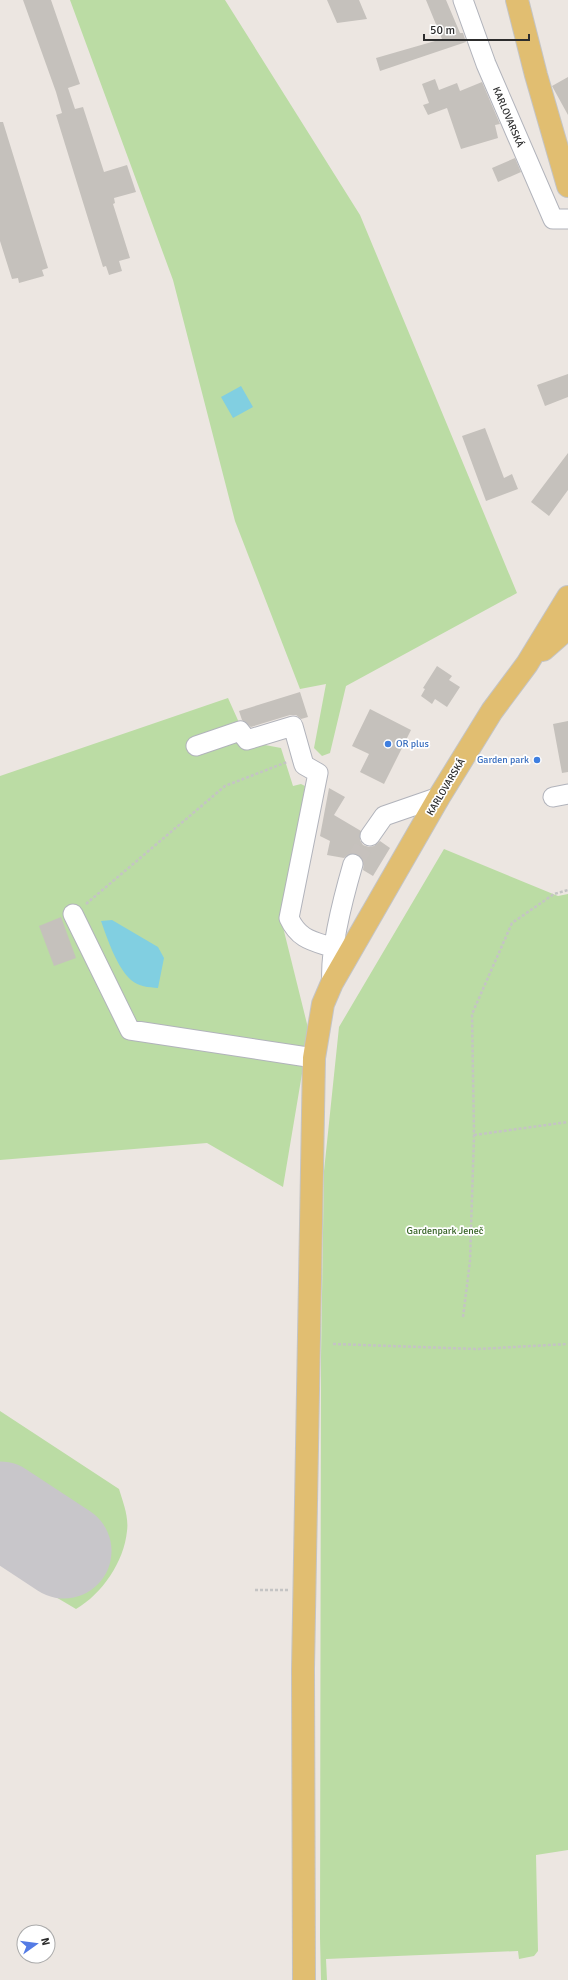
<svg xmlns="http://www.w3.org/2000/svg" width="568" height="1980" viewBox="0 0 568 1980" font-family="Signika,sans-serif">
	<rect width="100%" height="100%" fill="#ece6e1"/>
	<path fill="#bbdca4" d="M 70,0 L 225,0 L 360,215 L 517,593 L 346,686 L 330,753 L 322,756 L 314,748 L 326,684 L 300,689 L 235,521 L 173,280 Z
		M 228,698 L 241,727 L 242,737 L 262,737 L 265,745 L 281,748 L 293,786 L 301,784 L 305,786 L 282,923 L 309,1032 L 283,1187 L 207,1143 L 0,1160 L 0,776 Z
		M 444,849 L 558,896 L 568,894 L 568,1850 L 536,1855 L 538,1951 L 534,1956 L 519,1959 L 518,1951 L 326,1959 L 327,1980 L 321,1980 L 320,1938 L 321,1357 L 324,1171 L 339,1027 Z
		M 0,1411 L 119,1489 C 123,1502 129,1517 127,1531 C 124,1562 102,1594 76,1609 L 0,1564 Z"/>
	<path fill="#81cfe1" d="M 241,386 L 253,407 L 233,418 L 221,397 Z
		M 112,920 L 158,947 L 164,958 L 158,988 C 148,987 139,987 131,980 C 117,968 107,938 101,921 Z"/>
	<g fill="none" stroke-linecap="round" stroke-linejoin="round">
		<path stroke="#c8c6ca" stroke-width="95" d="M 0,1509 L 64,1551"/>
	</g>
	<path fill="#c5c1bc" d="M 23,0 L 51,0 L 80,84 L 68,88 L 75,109 L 83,107 L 104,172 L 127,165 L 136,192 L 114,198 L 115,203 L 113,204 L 130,258 L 119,261 L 122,271 L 109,275 L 106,266 L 103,267 L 56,115 L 62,113 L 56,92 Z
		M 327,0 L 359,0 L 367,19 L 337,23 Z
		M 426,0 L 446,0 L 460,33 L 463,33 L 466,42 L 380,71 L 376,58 L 442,39 Z
		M 568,77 L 568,115 L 552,86 Z
		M 435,79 L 439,90 L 457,83 L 460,91 L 482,82 L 500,124 L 495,125 L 498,138 L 461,149 L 447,108 L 428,115 L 423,105 L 429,103 L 422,84 Z
		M 0,122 L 3,122 L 48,268 L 42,270 L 44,276 L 19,283 L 18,278 L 12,279 L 0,241 Z
		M 515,158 L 521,172 L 498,182 L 492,168 Z
		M 568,374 L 568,397 L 545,406 L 537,385 Z
		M 485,428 L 504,478 L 512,474 L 518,489 L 486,501 L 462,436 Z
		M 568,453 L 568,490 L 549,516 L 531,502 Z
		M 437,666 L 452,676 L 449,680 L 460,687 L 447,707 L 435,699 L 432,704 L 421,696 L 425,689 L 423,688 Z
		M 300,692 L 308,717 L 301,719 L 296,715 L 290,715 L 251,727 L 242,720 L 239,711 Z
		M 370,709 L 411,730 L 384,784 L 360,772 L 369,754 L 352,746 Z
		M 568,721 L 568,772 L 562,773 L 553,724 Z
		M 329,788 L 345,797 L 334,815 L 361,831 L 360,840 L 363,845 L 369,847 L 374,846 L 380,841 L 390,848 L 373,876 L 363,870 L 364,861 L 356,854 L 350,853 L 344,858 L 327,855 L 330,841 L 320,836 Z
		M 61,917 L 76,958 L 54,966 L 39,926 Z"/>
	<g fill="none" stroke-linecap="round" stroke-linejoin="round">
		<path stroke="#c6c1bd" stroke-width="19" stroke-dasharray="19 10" stroke-linecap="butt" d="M 353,864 L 370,836"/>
		<defs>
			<path id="minor" d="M 463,0 L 486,64 L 553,219 L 568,219
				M 196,746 L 240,731 L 247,740 L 293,726 L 304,765 L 318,773 L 289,918 C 299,940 313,941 334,948
				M 553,797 L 568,794
				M 370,836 L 384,816 L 439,797
				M 73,914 L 130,1030 L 314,1058
				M 332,983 C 329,951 344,895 353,864"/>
			<path id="major" d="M 517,0 L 536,75 L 568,186
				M 543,650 L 568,628
				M 304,1980 L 303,1669 L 314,1058 L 323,1004 L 332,983 L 439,797 L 492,711 L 527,664 L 568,597"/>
		</defs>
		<use href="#minor" stroke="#b1b3bb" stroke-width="21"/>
		<use href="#major" stroke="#c4c4c4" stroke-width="24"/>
		<path stroke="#c4c4c4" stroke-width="2.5" stroke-dasharray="3 2" stroke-linecap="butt" d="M 86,904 L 225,786 L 287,762
			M 474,1135 L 568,1122
			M 463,1317 L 470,1261 L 474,1135 L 472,1014 L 512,923 L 554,894 L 568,890
			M 333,1344 L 478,1349 L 568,1344
			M 255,1590 L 288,1590"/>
		<use href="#minor" stroke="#fff" stroke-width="19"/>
		<use href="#major" stroke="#e1be71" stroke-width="22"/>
	</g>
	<g fill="#3f7fe0" stroke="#fff" stroke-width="1.5">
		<circle cx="388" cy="744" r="4"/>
		<circle cx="537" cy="760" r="4"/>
	</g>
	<g text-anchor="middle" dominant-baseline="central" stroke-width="3.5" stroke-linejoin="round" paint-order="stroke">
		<g font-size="10" fill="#2c2c2c" stroke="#fff">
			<text transform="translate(508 117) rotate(67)">KARLOVARSKÁ</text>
			<text transform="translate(446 787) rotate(-59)">KARLOVARSKÁ</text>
		</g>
		<g font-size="10" fill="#366cbe" stroke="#fff" text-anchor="start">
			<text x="396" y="744">OR plus</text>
			<text x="529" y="760" text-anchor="end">Garden park</text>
		</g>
		<g font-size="10" fill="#356224" stroke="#fff">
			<text x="445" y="1231">Gardenpark Jeneč</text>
		</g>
	</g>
	<g transform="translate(36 1944) rotate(76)"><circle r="19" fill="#ffffff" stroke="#ababab"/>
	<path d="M0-3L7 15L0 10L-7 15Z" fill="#547be5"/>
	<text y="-6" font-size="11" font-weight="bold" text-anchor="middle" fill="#2c2c2c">N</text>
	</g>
	<path d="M424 34v6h105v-6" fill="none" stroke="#2c2c2c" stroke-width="2"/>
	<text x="430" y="34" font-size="12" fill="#2c2c2c" stroke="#ffffff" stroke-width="3" paint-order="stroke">50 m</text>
</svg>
